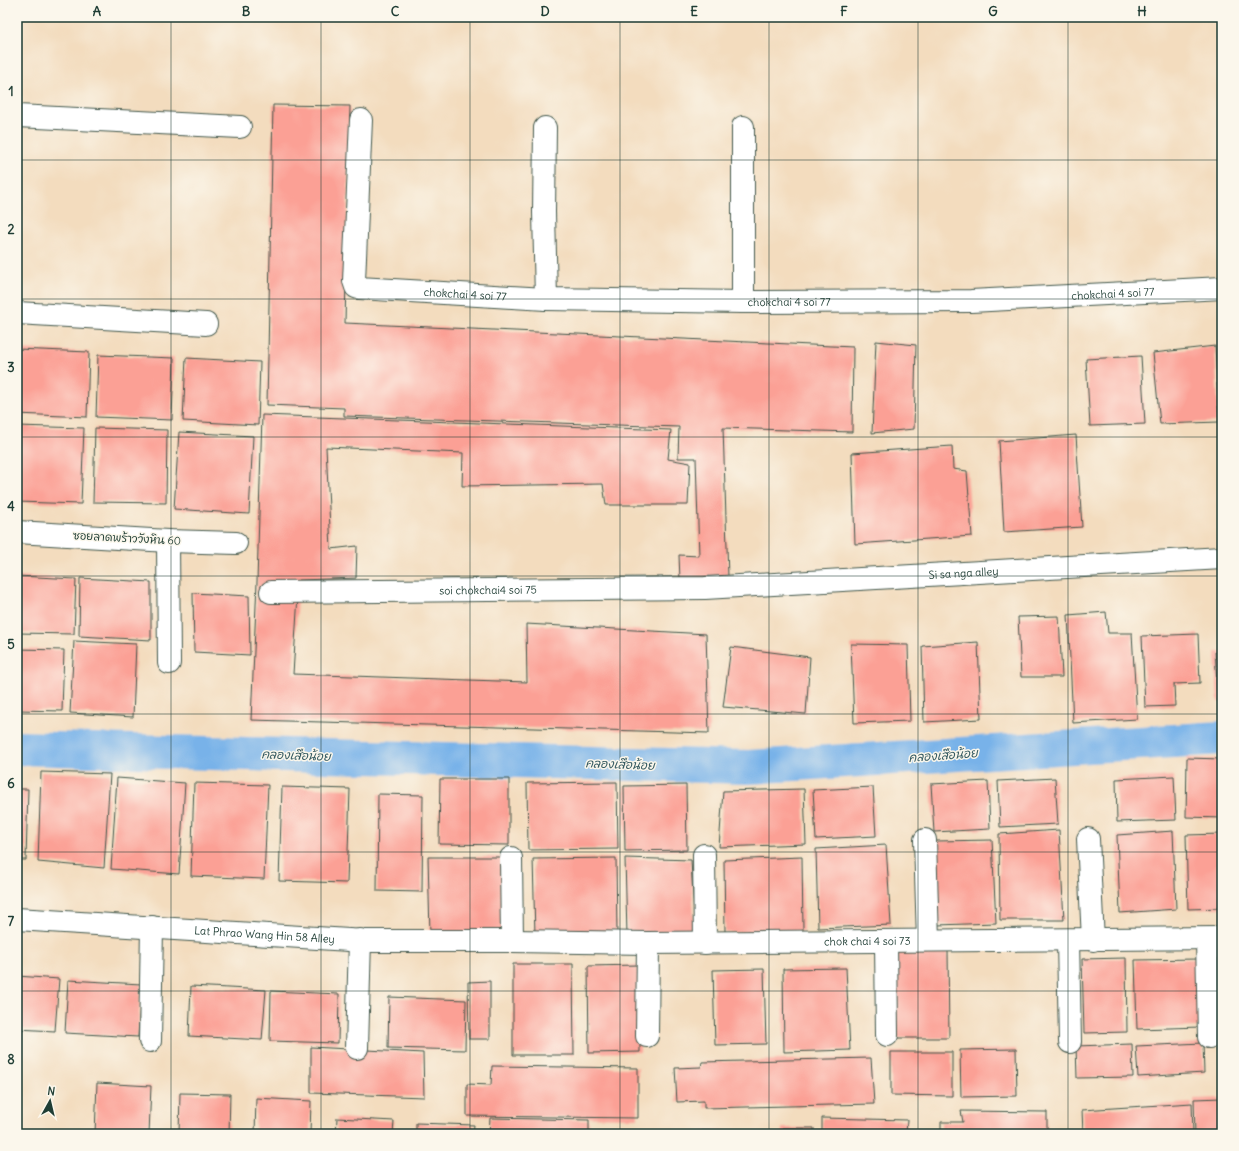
<svg xmlns="http://www.w3.org/2000/svg" width="1239" height="1151" viewBox="0 0 1239 1151" font-family="Delius,'Playpen Sans Thai',sans-serif">
	<rect width="100%" height="100%" fill="#fbf7ec"/>
	<filter id="ink" filterUnits="userSpaceOnUse"><feTurbulence type="fractalNoise" baseFrequency=".025" numOctaves="2"/><feDisplacementMap in="SourceGraphic" scale="8" xChannelSelector="R" yChannelSelector="G"/><feConvolveMatrix kernelMatrix="1 2 1 2 8 2 1 2 1" color-interpolation-filters="sRGB"/></filter>
	<filter id="wash" filterUnits="userSpaceOnUse"><feTurbulence type="fractalNoise" baseFrequency=".012" numOctaves="4" result="noise"/><feDisplacementMap in="SourceGraphic" scale="16" xChannelSelector="R" yChannelSelector="G"/><feGaussianBlur stdDeviation="0.9" result="paint"/><feColorMatrix in="noise" values="0 0 0 0 0 0 0 0 0 0 0 0 0 0 0 0 0 1.4 0 .05"/><feComposite in="paint" operator="in"/></filter>
	<g filter="url(#wash)">
		<rect width="100%" height="100%" fill="#f3dcbe"/>
		<g fill="none" stroke-linecap="round" stroke-linejoin="round">
			<path stroke="#78b2e9" stroke-width="34" d="M 17,748 L 748,767 L 1222,738"/>
		</g>
		<g id="blocks">
			<path fill="#fba095" d="M 273,105 L 350,106 L 345,323 L 853,347 L 852,432 L 723,428 L 728,577 L 680,580 L 679,555 L 699,556 L 696,458 L 678,458 L 679,427 L 344,416 L 344,408 L 267,405 Z
				M 876,341 L 916,345 L 914,429 L 872,433 Z
				M 1215,346 L 1219,422 L 1160,424 L 1153,353 Z
				M 17,349 L 89,352 L 87,417 L 17,414 Z
				M 98,355 L 174,358 L 172,420 L 96,417 Z
				M 1141,356 L 1145,424 L 1090,426 L 1086,359 Z
				M 186,358 L 260,362 L 258,425 L 183,421 Z
				M 262,415 L 671,430 L 668,459 L 690,463 L 688,505 L 606,505 L 603,484 L 462,486 L 463,453 L 326,447 L 331,549 L 357,546 L 356,578 L 299,580 L 293,674 L 527,682 L 526,624 L 706,634 L 709,733 L 251,720 L 257,582 Z
				M 17,426 L 84,428 L 81,504 L 17,502 Z
				M 95,428 L 167,430 L 166,503 L 93,502 Z
				M 179,432 L 253,436 L 249,514 L 174,509 Z
				M 1076,435 L 1082,527 L 1004,532 L 999,441 Z
				M 952,446 L 953,469 L 967,471 L 972,536 L 855,544 L 852,453 Z
				M 17,576 L 76,579 L 74,634 L 17,633 Z
				M 80,578 L 151,582 L 151,640 L 79,636 Z
				M 193,593 L 249,596 L 250,655 L 194,652 Z
				M 1106,612 L 1108,633 L 1132,633 L 1137,719 L 1073,723 L 1068,615 Z
				M 1059,616 L 1062,677 L 1021,677 L 1018,617 Z
				M 1198,634 L 1200,683 L 1174,684 L 1175,706 L 1145,707 L 1142,636 Z
				M 74,641 L 136,644 L 133,717 L 70,713 Z
				M 978,642 L 981,719 L 924,722 L 922,646 Z
				M 851,644 L 908,645 L 910,721 L 854,723 Z
				M 731,647 L 810,657 L 806,714 L 723,707 Z
				M 17,649 L 64,650 L 62,711 L 17,710 Z
				M 1215,652 L 1222,652 L 1222,702 L 1218,702 Z
				M 1187,758 L 1222,759 L 1222,818 L 1186,817 Z
				M 41,772 L 110,774 L 104,868 L 38,862 Z
				M 1174,776 L 1176,820 L 1117,822 L 1116,779 Z
				M 117,778 L 185,783 L 179,874 L 111,869 Z
				M 1055,778 L 1058,824 L 1000,827 L 998,781 Z
				M 440,779 L 509,779 L 509,845 L 439,844 Z
				M 988,781 L 990,829 L 934,832 L 931,784 Z
				M 617,782 L 618,849 L 528,850 L 527,783 Z
				M 194,783 L 268,785 L 264,879 L 191,876 Z
				M 686,785 L 687,850 L 625,851 L 624,786 Z
				M 282,787 L 350,789 L 347,883 L 279,881 Z
				M 873,787 L 876,836 L 816,839 L 813,790 Z
				M 17,789 L 28,789 L 26,860 L 17,860 Z
				M 804,789 L 806,844 L 719,847 L 723,791 Z
				M 378,794 L 423,795 L 422,892 L 377,891 Z
				M 1059,830 L 1064,920 L 1000,920 L 999,834 Z
				M 1173,831 L 1176,909 L 1120,913 L 1117,835 Z
				M 1222,834 L 1222,908 L 1188,909 L 1186,835 Z
				M 992,840 L 996,923 L 937,925 L 936,841 Z
				M 886,845 L 891,925 L 818,928 L 816,849 Z
				M 428,857 L 504,857 L 504,933 L 430,934 Z
				M 802,857 L 803,931 L 725,933 L 724,860 Z
				M 616,858 L 617,934 L 535,935 L 533,859 Z
				M 625,858 L 691,860 L 695,935 L 627,935 Z
				M 895,950 L 948,950 L 949,1038 L 896,1038 Z
				M 1126,958 L 1127,1032 L 1084,1033 L 1082,959 Z
				M 1198,959 L 1201,1027 L 1137,1029 L 1135,960 Z
				M 513,964 L 573,964 L 574,1055 L 513,1055 Z
				M 639,965 L 640,1052 L 589,1053 L 588,966 Z
				M 846,968 L 850,1050 L 784,1052 L 783,969 Z
				M 764,969 L 766,1044 L 715,1045 L 713,970 Z
				M 17,976 L 59,979 L 55,1031 L 17,1029 Z
				M 68,980 L 141,984 L 138,1037 L 65,1033 Z
				M 490,981 L 490,1039 L 469,1039 L 468,982 Z
				M 191,986 L 266,990 L 262,1040 L 189,1036 Z
				M 271,991 L 339,994 L 338,1043 L 270,1041 Z
				M 389,997 L 466,1000 L 465,1050 L 388,1048 Z
				M 1203,1043 L 1204,1073 L 1138,1077 L 1136,1046 Z
				M 1132,1044 L 1133,1077 L 1077,1078 L 1076,1046 Z
				M 311,1047 L 423,1053 L 424,1097 L 311,1093 Z
				M 1016,1049 L 1017,1096 L 961,1097 L 960,1050 Z
				M 891,1052 L 952,1052 L 952,1096 L 891,1095 Z
				M 871,1058 L 874,1104 L 704,1108 L 704,1101 L 677,1102 L 675,1068 L 701,1067 L 702,1062 Z
				M 492,1066 L 638,1068 L 638,1118 L 467,1116 L 467,1084 L 491,1085 Z
				M 97,1083 L 151,1086 L 149,1134 L 95,1134 Z
				M 180,1093 L 230,1094 L 229,1134 L 179,1134 Z
				M 256,1098 L 311,1101 L 310,1134 L 255,1134 Z
				M 1222,1098 L 1222,1134 L 1195,1134 L 1194,1099 Z
				M 1192,1103 L 1193,1134 L 1083,1134 L 1082,1110 Z
				M 961,1111 L 1047,1112 L 1047,1134 L 941,1134 L 941,1122 L 963,1122 Z
				M 337,1118 L 394,1121 L 393,1134 L 336,1134 Z
				M 490,1118 L 589,1120 L 589,1134 L 489,1134 Z
				M 822,1118 L 907,1120 L 906,1134 L 822,1134 Z
				M 416,1123 L 474,1125 L 473,1134 L 416,1134 Z
				M 782,1128 L 814,1128 L 814,1134 L 782,1134 Z
				M 702,1131 L 749,1131 L 749,1134 L 702,1134 Z"/>
		</g>
	</g>
	<g filter="url(#ink)">
		<use href="#blocks" fill-opacity="0" stroke="#3f5549" stroke-width="1"/>
		<g fill="none" stroke-linecap="round" stroke-linejoin="round">
			<defs>
				<g id="minor">
					<path d="M 17,116 L 240,127"/>
					<path id="s1" d="M 361,120 L 354,281 L 356,287 L 359,288 L 546,299 L 743,302 L 971,301 L 1222,288"/>
					<path d="M 743,127 L 743,302"/>
					<path d="M 545,128 L 544,212 L 546,299"/>
					<path d="M 17,313 L 206,324"/>
					<path d="M 17,532 L 168,541 L 236,543"/>
					<path d="M 168,541 L 169,663"/>
					<path id="s2" d="M 271,592 L 705,588 L 1222,558"/>
					<path d="M 1088,839 L 1093,940"/>
					<path d="M 925,840 L 928,940"/>
					<path d="M 704,855 L 705,943"/>
					<path d="M 511,858 L 512,941"/>
					<path id="s3" d="M 17,919 L 365,941 L 512,941 L 648,943 L 1222,938"/>
					<path d="M 1207,939 L 1209,1037"/>
					<path d="M 1068,940 L 1070,1042"/>
					<path d="M 886,941 L 887,1035"/>
					<path d="M 647,1036 L 648,943"/>
					<path d="M 150,1041 L 152,927"/>
					<path d="M 357,1048 L 360,940"/>
				</g>
			</defs>
			<use href="#minor" stroke="#3f5549" stroke-width="24"/>
			<use href="#minor" stroke="#fff" stroke-width="22"/>
		</g>
	</g>
	<path fill="none" stroke="#1f3d34" stroke-width="1" stroke-opacity="0.55" d="M 171,17 L 171,1134M 321,17 L 321,1134M 470,17 L 470,1134M 620,17 L 620,1134M 769,17 L 769,1134M 918,17 L 918,1134M 1068,17 L 1068,1134M 17,160 L 1222,160M 17,299 L 1222,299M 17,437 L 1222,437M 17,576 L 1222,576M 17,714 L 1222,714M 17,852 L 1222,852M 17,991 L 1222,991"/>
	<g text-anchor="middle" dominant-baseline="central" stroke-width="3" stroke-linejoin="round" paint-order="stroke">
		<g font-size="11" fill="#1f3d34" stroke="#fbf7ec">
			<text stroke="none"><textPath href="#s1" startOffset="925">chokchai 4 soi 77</textPath></text>
			<text stroke="none"><textPath href="#s1" startOffset="277">chokchai 4 soi 77</textPath></text>
			<text stroke="none"><textPath href="#s1" startOffset="601">chokchai 4 soi 77</textPath></text>
			<text transform="translate(127 538) rotate(3)">ซอยลาดพร้าววังหิน 60</text>
			<text stroke="none"><textPath href="#s2" startOffset="693">Si sa nga alley</textPath></text>
			<text stroke="none"><textPath href="#s2" startOffset="217">soi chokchai4 soi 75</textPath></text>
			<text stroke="none"><textPath href="#s3" startOffset="248">Lat Phrao Wang Hin 58 Alley</textPath></text>
			<text stroke="none"><textPath href="#s3" startOffset="851">chok chai 4 soi 73</textPath></text>
		</g>
		<g font-size="12" font-style="italic" fill="#355a61" stroke="#fbf7ec">
			<text transform="translate(296 755) rotate(2)">คลองเสือน้อย</text>
			<text transform="translate(943 755) rotate(-4)">คลองเสือน้อย</text>
			<text transform="translate(620 764) rotate(2)">คลองเสือน้อย</text>
		</g>
	</g>
	<rect width="1239" height="1151" fill="none" stroke="#fbf7ec" stroke-width="44"/>
	<g transform="translate(50 1101) rotate(8)" stroke="#fbf7ec" stroke-width="3" paint-order="stroke">
	<path d="M0-3L7 15L0 10L-7 15Z" fill="#1f3d34"/>
	<text y="-6" font-size="11" font-weight="bold" text-anchor="middle" fill="#1f3d34">N</text>
	</g>
	<rect x="22" y="22" width="1195" height="1107" fill="none" stroke="#1f3d34" stroke-width="1.5"/>
	<g font-size="13" text-anchor="middle" font-weight="bold" fill="#1f3d34">
		<text x="97" y="16">A</text>
		<text x="246" y="16">B</text>
		<text x="395" y="16">C</text>
		<text x="545" y="16">D</text>
		<text x="694" y="16">E</text>
		<text x="844" y="16">F</text>
		<text x="993" y="16">G</text>
		<text x="1142" y="16">H</text>
		<text x="11" y="96">1</text>
		<text x="11" y="234">2</text>
		<text x="11" y="372">3</text>
		<text x="11" y="511">4</text>
		<text x="11" y="649">5</text>
		<text x="11" y="788">6</text>
		<text x="11" y="926">7</text>
		<text x="11" y="1064">8</text>
	</g>
</svg>
